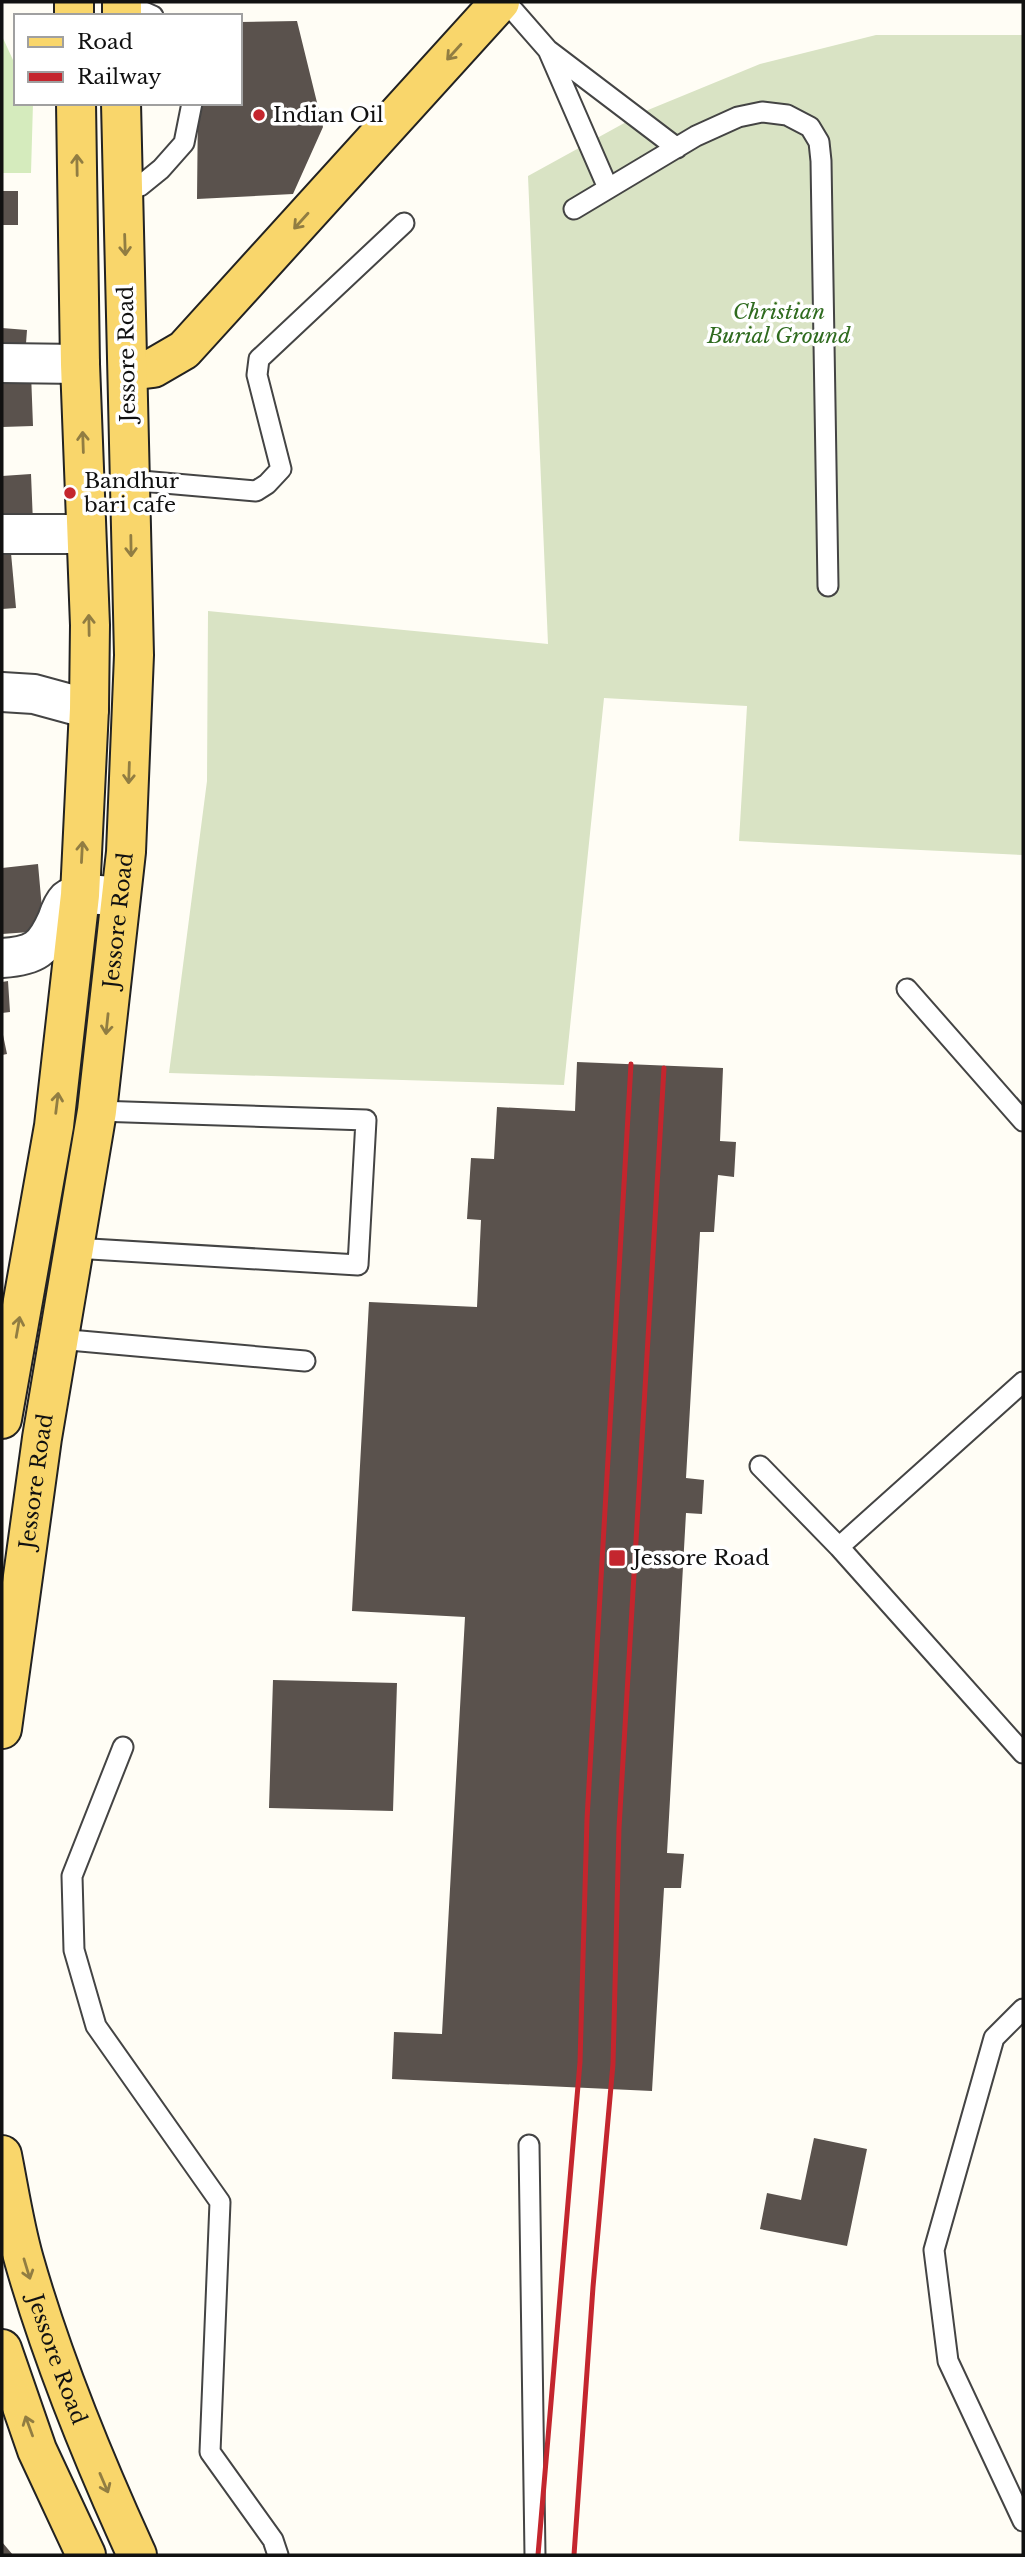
<svg xmlns="http://www.w3.org/2000/svg" width="1025" height="2557" viewBox="0 0 1025 2557" font-family="'Libre Baskerville',serif">
	<rect width="100%" height="100%" fill="#fffdf5"/>
	<path fill="#d5ebbd" d="M 2,36 L 13,60 L 16,61 L 16,103 L 33,103 L 31,173 L 2,173 Z"/>
	<path fill="#d9e3c4" d="M 876,35 L 1023,35 L 1023,855 L 739,841 L 747,706 L 604,698 L 564,1085 L 169,1073 L 207,781 L 208,611 L 548,644 L 528,176 L 648,110 L 760,64 Z"/>
	<path fill="#5a524d" d="M 297,21 L 323,127 L 293,194 L 197,199 L 198,103 L 240,103 L 240,22 Z
		M 2,191 L 18,191 L 18,225 L 2,225 Z
		M 2,328 L 27,330 L 25,357 L 2,355 Z
		M 31,373 L 33,426 L 2,427 L 2,374 Z
		M 31,474 L 33,523 L 2,525 L 2,476 Z
		M 11,553 L 16,608 L 2,609 L 2,554 Z
		M 38,864 L 44,931 L 2,934 L 2,868 Z
		M 8,981 L 10,1012 L 2,1013 L 2,982 Z
		M 2,1030 L 7,1054 L 2,1055 Z
		M 577,1062 L 723,1068 L 720,1141 L 736,1142 L 734,1177 L 718,1175 L 714,1232 L 700,1232 L 686,1478 L 704,1480 L 702,1514 L 686,1513 L 667,1853 L 684,1854 L 681,1888 L 664,1888 L 652,2091 L 392,2079 L 394,2032 L 442,2034 L 465,1617 L 352,1611 L 369,1302 L 477,1307 L 481,1220 L 467,1219 L 471,1158 L 494,1159 L 497,1107 L 575,1111 Z
		M 273,1680 L 397,1683 L 393,1811 L 269,1808 Z
		M 814,2138 L 867,2149 L 847,2246 L 760,2229 L 767,2193 L 801,2200 Z
		M 2,2542 L 13,2555 L 2,2555 Z"/>
	<g fill="none" stroke-linecap="round" stroke-linejoin="round">
		<defs>
			<path id="service" d="M 506,2 L 548,50
				M 122,6 L 137,9 L 153,16
				M 608,188 L 548,50 L 677,148
				M 123,192 L 140,186 L 161,169 L 184,143 L 192,103
				M 574,209 L 696,136 L 738,117 L 762,112 L 787,115 L 810,127 L 819,142 L 821,161 L 828,586
				M 130,480 L 256,491 L 267,484 L 281,469 L 257,375 L 259,359 L 404,223
				M 907,989 L 1023,1121
				M 74,1248 L 358,1265 L 366,1120 L 97,1111
				M 58,1339 L 305,1361
				M 760,1466 L 839,1547 L 1023,1753
				M 839,1547 L 1023,1382
				M 123,1747 L 72,1876 L 74,1950 L 96,2026 L 220,2202 L 210,2452 L 273,2540 L 278,2555
				M 1023,2009 L 994,2038 L 934,2250 L 948,2361 L 1023,2521
				M 529,2145 L 535,2555"/>
			<path id="minor" d="M 2,363 L 80,364
				M 2,534 L 86,534
				M 2,692 L 34,694 L 89,709
				M 2,958 C 35,956 44,949 57,920 C 59,914 62,905 67,900 C 76,893 90,895 100,895"/>
			<g id="primary">
				<path d="M 74,2 L 74,16"/>
				<path d="M 122,16 L 122,2"/>
				<path d="M 128,371 L 153,368 L 184,350 L 500,2"/>
				<path d="M 2,1419 L 54,1126 L 80,895 L 89,709 L 90,625 L 80,364 L 76,103"/>
				<path id="s1" d="M 2,1729 L 42,1438 L 97,1111 L 126,852 L 134,655 L 121,103"/>
				<path id="s2" d="M 2,2155 C 9,2190 14,2225 24,2260 C 53,2362 93,2459 137,2555"/>
				<path d="M 2,2349 L 37,2450 L 86,2555"/>
			</g>
		</defs>
		<use href="#service" stroke="#444" stroke-width="23"/>
		<use href="#minor" stroke="#444" stroke-width="42"/>
		<use href="#primary" stroke="#222" stroke-width="42"/>
		<use href="#service" stroke="#fff" stroke-width="19"/>
		<use href="#minor" stroke="#fff" stroke-width="38"/>
		<use href="#primary" stroke="#f9d66b" stroke-width="38"/>
		<path stroke="#c4262e" stroke-width="5" d="M 538,2555 L 580,2062 L 587,1819 L 631,1064
			M 574,2555 L 593,2287 L 613,2064 L 619,1828 L 664,1068"/>
	</g>
	<defs><path id="oneway-shaft" d="M-6 0H5M1.5-3L5.5 0L1.5 3" fill="none" stroke-width="1.6" stroke-linecap="round" stroke-linejoin="round" transform="scale(1.75)"/></defs>
	<g stroke="#917d42">
		<use href="#oneway-shaft" transform="translate(454 52) rotate(132)"/>
		<use href="#oneway-shaft" transform="translate(77 165) rotate(-91)"/>
		<use href="#oneway-shaft" transform="translate(301 221) rotate(132)"/>
		<use href="#oneway-shaft" transform="translate(125 245) rotate(88)"/>
		<use href="#oneway-shaft" transform="translate(83 442) rotate(-92)"/>
		<use href="#oneway-shaft" transform="translate(131 546) rotate(89)"/>
		<use href="#oneway-shaft" transform="translate(89 625) rotate(-91)"/>
		<use href="#oneway-shaft" transform="translate(129 773) rotate(92)"/>
		<use href="#oneway-shaft" transform="translate(82 852) rotate(-87)"/>
		<use href="#oneway-shaft" transform="translate(107 1024) rotate(96)"/>
		<use href="#oneway-shaft" transform="translate(57 1103) rotate(-83)"/>
		<use href="#oneway-shaft" transform="translate(18 1327) rotate(-80)"/>
		<use href="#oneway-shaft" transform="translate(27 2269) rotate(73)"/>
		<use href="#oneway-shaft" transform="translate(29 2426) rotate(-110)"/>
		<use href="#oneway-shaft" transform="translate(104 2483) rotate(67)"/>
	</g>
	<g fill="#c4262e" stroke="#fff" stroke-width="2.5">
		<circle cx="259" cy="115" r="7"/>
		<circle cx="70" cy="493" r="7"/>
		<rect x="608" y="1549" width="18" height="18" rx="3.5"/>
	</g>
	<g text-anchor="middle" dominant-baseline="central" stroke-width="7" stroke-linejoin="round" paint-order="stroke">
		<g font-size="21" fill="#111" stroke="#fff" text-anchor="start">
			<text x="273" y="115">Indian Oil</text>
			<text x="84" y="481">Bandhur<tspan x="84" dy="24">bari cafe</tspan></text>
			<text x="633" y="1558">Jessore Road</text>
		</g>
		<g font-size="21" font-style="italic" fill="#2f6b1f" stroke="#fff">
			<text x="779" y="312">Christian<tspan x="779" dy="24">Burial Ground</tspan></text>
		</g>
		<g font-size="21" fill="#111" stroke="#fff">
			<text transform="translate(127 354) rotate(-91)">Jessore Road</text>
			<text stroke="none"><textPath href="#s1" startOffset="817">Jessore Road</textPath></text>
			<text stroke="none"><textPath href="#s1" startOffset="250">Jessore Road</textPath></text>
			<text stroke="none"><textPath href="#s2" startOffset="212">Jessore Road</textPath></text>
		</g>
	</g>
	<rect width="1025" height="2557" fill="none" stroke="#111111" stroke-width="7"/>
	<rect x="14" y="14" width="228" height="91" fill="#ffffff" stroke="#a0a0a0" stroke-width="2"/>
	<rect x="28" y="37" width="35" height="10" fill="#f9d66b" stroke="#a0a0a0" stroke-width="2"/>
	<text x="77" y="49" font-size="21" fill="#111111">Road</text>
	<rect x="28" y="72" width="35" height="10" fill="#c4262e" stroke="#a0a0a0" stroke-width="2"/>
	<text x="77" y="84" font-size="21" fill="#111111">Railway</text>
</svg>
